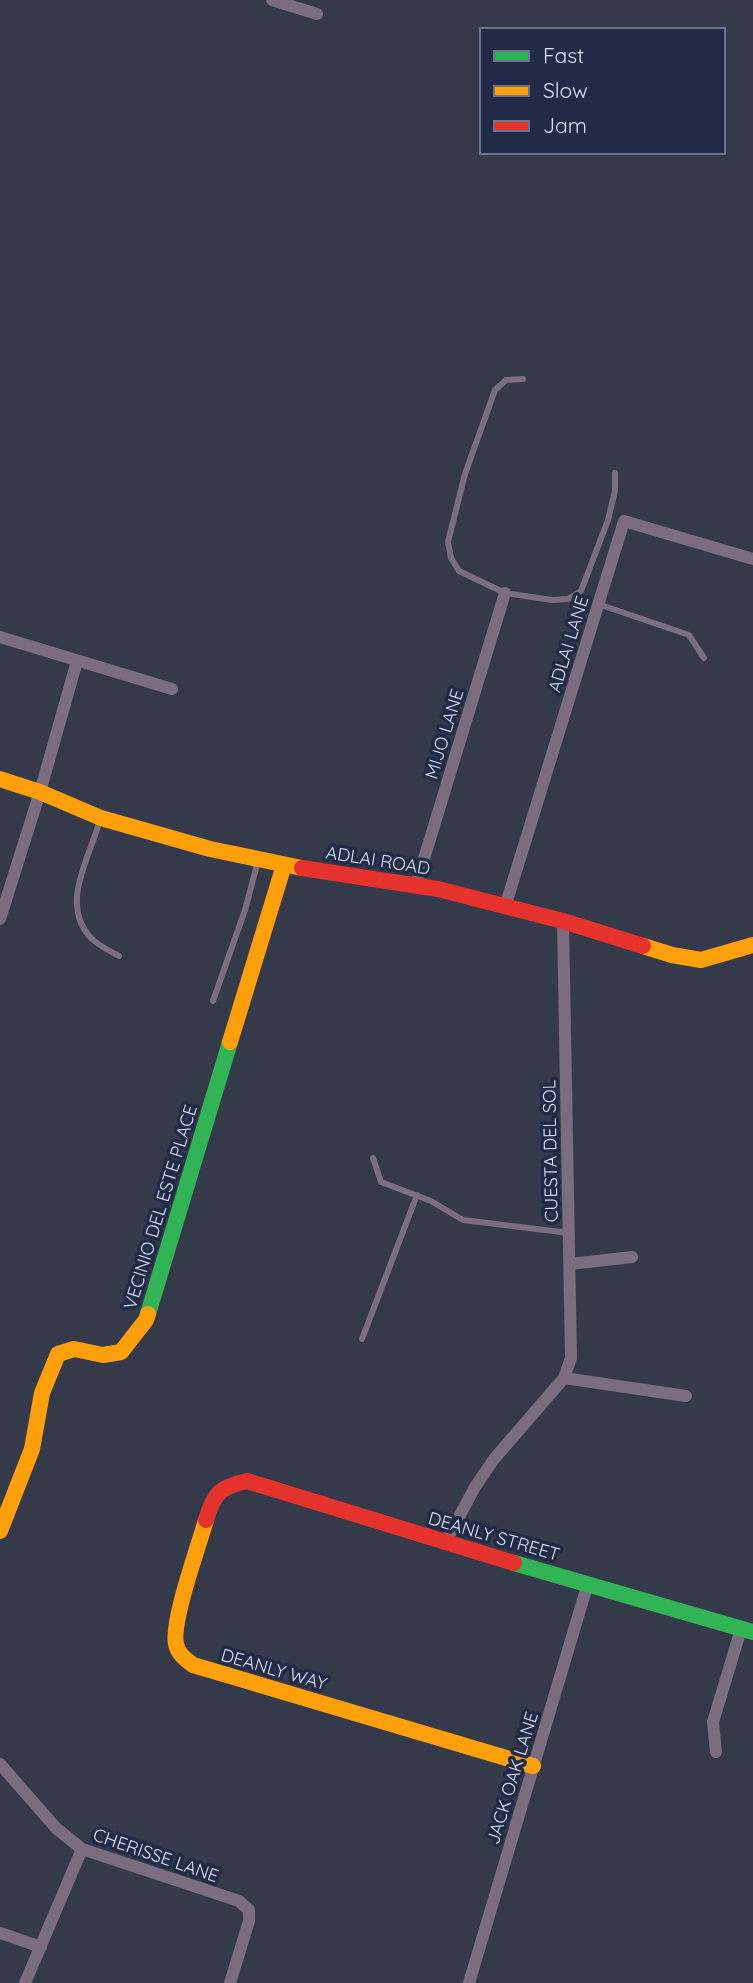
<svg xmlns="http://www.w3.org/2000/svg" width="753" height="1983" viewBox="0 0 753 1983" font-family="Quicksand,sans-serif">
	<rect width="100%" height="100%" fill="#343a49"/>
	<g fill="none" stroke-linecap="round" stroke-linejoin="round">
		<path stroke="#7b6d7f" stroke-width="6" d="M 523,379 L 506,380 L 495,390 L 465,474 L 448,542 L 451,558 L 459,571 L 505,593 L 552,600 L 568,599 L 581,591 L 608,520 L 615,491 L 615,473
			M 598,604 L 689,635 L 704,658
			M 100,820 C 90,857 59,904 91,938 C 99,946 110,951 119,956
			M 213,1001 L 245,910 L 258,861
			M 373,1158 L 381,1182 L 431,1201 L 463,1220 L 569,1233
			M 362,1339 L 417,1195"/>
		<path stroke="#7b6d7f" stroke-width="12" d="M 272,0 L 317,14
			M 0,637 L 172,689
			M 416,885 L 505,593
			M 505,907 L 624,521 L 753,559
			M 0,919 L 40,792 L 77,661
			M 563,921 L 571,1358 L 564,1378
			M 570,1264 L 632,1257
			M 445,1543 L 475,1487 L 494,1459 L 564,1378 L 686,1396
			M 716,1752 L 713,1722 L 741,1629
			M 0,1764 L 56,1828 L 82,1849 L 239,1901 L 249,1910 L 249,1921 L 230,1983
			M 0,1933 L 41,1947
			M 25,1983 L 82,1849
			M 469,1983 L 588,1583"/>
		<path stroke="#30b455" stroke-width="16" d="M 148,1314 L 230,1042
			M 514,1563 L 753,1632"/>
		<path stroke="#ff9f0a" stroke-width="16" d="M 0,779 L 40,792 L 101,818 L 210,849 L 302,868
			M 643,946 L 672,955 L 701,960 L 753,945
			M 230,1042 L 284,865
			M 206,1520 C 199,1545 171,1622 176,1644 C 178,1654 185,1659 193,1665 L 533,1766
			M 0,1531 L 32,1449 L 42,1393 L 58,1354 L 74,1349 L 103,1355 L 121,1352 L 146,1320 L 148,1314"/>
		<path stroke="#e5322d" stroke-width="16" d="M 302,868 L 438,889 L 563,921 L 643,946
			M 206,1520 C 214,1493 220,1487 247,1481 L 514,1563"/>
	</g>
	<g text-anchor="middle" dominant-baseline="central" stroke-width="7" stroke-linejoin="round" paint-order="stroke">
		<g font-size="18" fill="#dae1f3" stroke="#212b47">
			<text transform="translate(568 644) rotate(-73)">ADLAI LANE</text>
			<text transform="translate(444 734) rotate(-73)">MIJO LANE</text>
			<text transform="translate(378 860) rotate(9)">ADLAI ROAD</text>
			<text transform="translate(550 1151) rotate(-91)">CUESTA DEL SOL</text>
			<text transform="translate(160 1207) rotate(-73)">VECINIO DEL ESTE PLACE</text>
			<text transform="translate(494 1536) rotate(16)">DEANLY STREET</text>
			<text transform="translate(274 1669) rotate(16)">DEANLY WAY</text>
			<text transform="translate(512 1778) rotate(-73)">JACK OAK LANE</text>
			<text transform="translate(156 1855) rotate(19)">CHERISSE LANE</text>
		</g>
	</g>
	<rect x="480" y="28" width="245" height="126" fill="#212b47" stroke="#6b748c" stroke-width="2"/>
	<rect x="494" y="51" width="35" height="10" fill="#30b455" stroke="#6b748c" stroke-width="2"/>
	<text x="543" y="63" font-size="21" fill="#dae1f3">Fast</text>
	<rect x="494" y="86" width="35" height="10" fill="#ff9f0a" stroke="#6b748c" stroke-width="2"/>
	<text x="543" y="98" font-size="21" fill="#dae1f3">Slow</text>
	<rect x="494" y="121" width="35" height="10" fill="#e5322d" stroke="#6b748c" stroke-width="2"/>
	<text x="543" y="133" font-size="21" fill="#dae1f3">Jam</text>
</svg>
